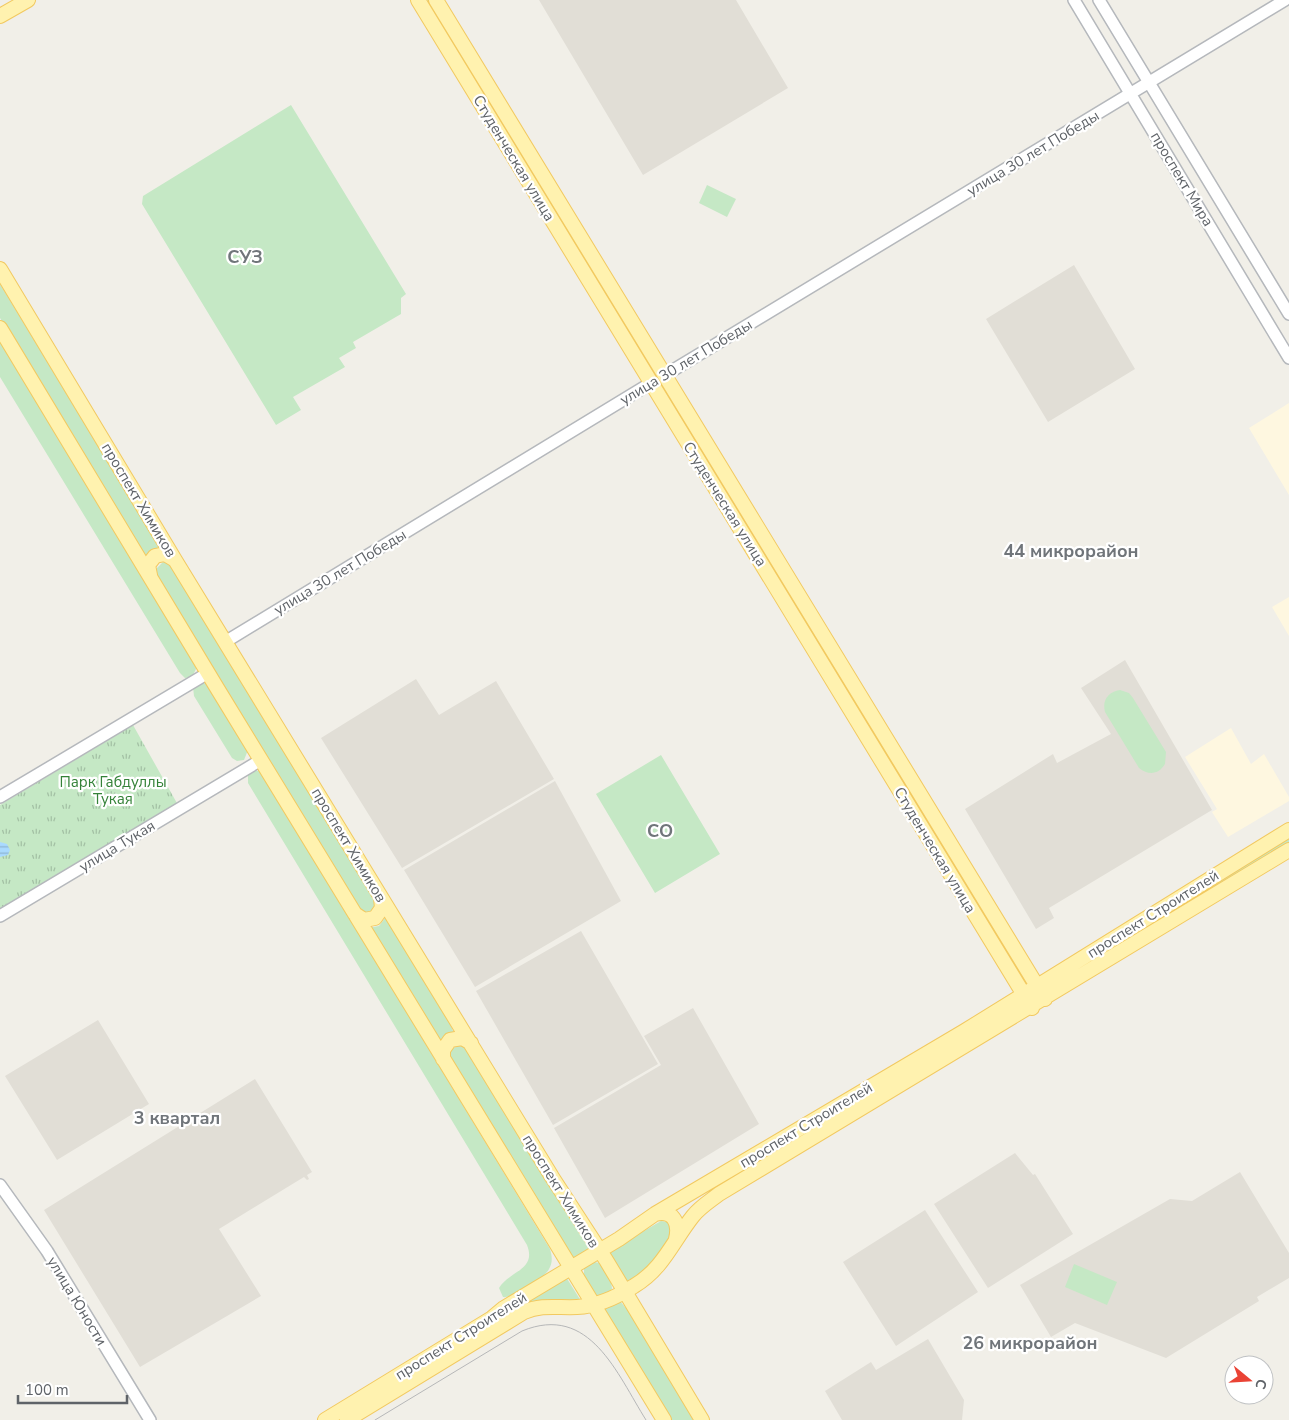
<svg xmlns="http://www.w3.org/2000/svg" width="1289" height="1420" viewBox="0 0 1289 1420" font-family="'Nunito Sans',sans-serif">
	<defs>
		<pattern id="park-tufts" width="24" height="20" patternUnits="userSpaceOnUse" patternTransform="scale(1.25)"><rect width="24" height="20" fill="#c5e8c5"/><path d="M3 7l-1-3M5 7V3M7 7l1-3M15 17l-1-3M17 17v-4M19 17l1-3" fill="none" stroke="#a3c0a4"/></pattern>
		<pattern id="water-rules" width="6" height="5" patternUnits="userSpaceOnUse" patternTransform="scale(1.25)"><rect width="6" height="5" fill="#aadaff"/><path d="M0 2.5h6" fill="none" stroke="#8eb4d2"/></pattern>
	</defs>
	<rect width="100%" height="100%" fill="#f1efe8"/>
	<path fill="#fef7e0" d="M 1289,403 L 1289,495 L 1249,428 Z
		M 1289,597 L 1289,636 L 1272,607 Z
		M 1231,728 L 1251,764 L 1264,754 L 1289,797 L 1289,801 L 1228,837 L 1212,812 L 1217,809 L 1185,757 Z"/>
	<path fill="#e1ded6" d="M 539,0 L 736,0 L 788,88 L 643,175 Z
		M 1074,265 L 1135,369 L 1048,422 L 986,319 Z
		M 1125,660 L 1212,810 L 1049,908 L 1054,918 L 1036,929 L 965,809 L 1053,754 L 1057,763 L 1111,734 L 1081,688 Z
		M 416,679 L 439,715 L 496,681 L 554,779 L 402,868 L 321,738 Z
		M 555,781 L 621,901 L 475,987 L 404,870 Z
		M 581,931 L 658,1064 L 553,1125 L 476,991 Z
		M 693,1008 L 759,1124 L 605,1218 L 554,1128 L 661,1065 L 644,1036 Z
		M 98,1020 L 149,1104 L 57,1160 L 5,1076 Z
		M 255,1079 L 312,1172 L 307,1175 L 309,1179 L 307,1180 L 304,1177 L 219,1229 L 261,1296 L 140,1367 L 44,1210 Z
		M 1015,1153 L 1033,1175 L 1035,1174 L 1073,1234 L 988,1288 L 934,1204 Z
		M 1240,1172 L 1289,1253 L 1289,1278 L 1257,1297 L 1259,1301 L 1166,1358 L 1075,1323 L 1051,1337 L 1020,1285 L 1170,1199 L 1192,1201 Z
		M 925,1210 L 978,1292 L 896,1346 L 843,1262 Z
		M 928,1339 L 964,1400 L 962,1420 L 842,1420 L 825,1391 L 871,1362 L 876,1370 Z"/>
	<path fill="#c5e8c5" d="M 423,0 L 429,0 L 527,160 L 522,163 Z
		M 291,105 L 406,294 L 401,298 L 401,314 L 353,342 L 356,348 L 339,358 L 345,367 L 293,397 L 301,410 L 276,425 L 142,204 L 143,196 Z
		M 529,166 L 531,166 L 604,285 L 598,289 L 527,168 Z
		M 707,185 L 736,199 L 727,217 L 699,203 Z
		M 0,284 L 160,548 L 151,550 L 145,557 L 0,318 Z
		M 608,293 L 653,369 L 652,371 L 650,371 L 604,296 Z
		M 0,340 L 197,667 L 192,677 L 185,678 L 180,673 L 0,377 Z
		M 665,385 L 840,672 L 835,675 L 660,388 Z
		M 163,562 L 170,564 L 377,901 L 376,912 L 363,914 L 156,577 L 155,570 Z
		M 200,682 L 207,684 L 248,750 L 244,760 L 237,761 L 232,758 L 194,696 L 193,687 Z
		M 1120,690 L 1129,693 L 1133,698 L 1166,752 L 1165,764 C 1159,774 1149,776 1139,768 L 1105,712 C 1102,700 1108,692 1120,690 Z
		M 852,691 L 1024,976 L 1023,977 L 1020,978 L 848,694 Z
		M 661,755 L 720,854 L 655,893 L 596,794 Z
		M 253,771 L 259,771 L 262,774 L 550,1249 C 552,1256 553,1262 549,1269 C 545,1278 512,1299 503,1297 L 499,1288 C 509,1271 537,1270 527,1245 L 248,783 L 248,775 Z
		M 1289,837 L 1289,843 L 1053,986 L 1050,981 Z
		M 385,918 L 442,1007 L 454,1033 L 447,1034 L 440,1042 L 368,928 L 379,926 Z
		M 461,1045 L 467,1050 C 505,1118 549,1182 591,1248 L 572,1259 L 451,1059 L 451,1049 Z
		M 661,1221 L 668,1222 L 673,1232 L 660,1257 L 627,1285 L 608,1252 Z
		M 594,1262 L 600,1263 L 611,1280 L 612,1289 L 603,1296 L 595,1295 L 584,1277 L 584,1268 Z
		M 1074,1264 L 1117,1282 L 1107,1305 L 1065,1287 Z
		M 566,1277 L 581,1301 L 538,1302 L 338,1420 Z
		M 619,1300 L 631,1314 L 694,1420 L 671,1420 L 604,1309 Z"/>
	<path fill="url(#park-tufts)" d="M 133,725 L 178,805 L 0,909 L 0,805 Z"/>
	<path fill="url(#water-rules)" d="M 0,842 L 7,844 L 10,850 L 8,855 L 0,857 Z"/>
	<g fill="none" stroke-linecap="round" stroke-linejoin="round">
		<defs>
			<path id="minor" d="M 1074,0 L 1289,358
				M 1099,0 L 1289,314
				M 665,375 L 1285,0
				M 225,642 L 651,383
				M 0,797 L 208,673
				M 0,916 L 261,760
				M 0,1185 L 47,1251 L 150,1420"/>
			<path id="major" d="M 418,0 L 1032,1008
				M 436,0 L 1045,999
				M 0,16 L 28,0
				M 0,269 L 175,560 L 552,1177 L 606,1260 L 702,1420
				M 0,328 L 217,688 L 664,1420
				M 150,575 L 148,565 L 155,556 L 165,554 L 175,560
				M 355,914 L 364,920 L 375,918 L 382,908 L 381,898
				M 443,1059 L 443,1050 L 450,1040 L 462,1038 L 471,1043
				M 655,1214 C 673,1209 680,1223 676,1239
				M 325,1420 L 492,1318 L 504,1308 L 619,1239 L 655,1214 L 963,1032 L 1289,830
				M 347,1420 L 524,1312 C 542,1304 558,1308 577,1307 C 598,1306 617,1297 634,1286 C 663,1269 673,1241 693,1216 C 700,1207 710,1201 719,1194 L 1289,850"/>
		</defs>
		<use href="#minor" stroke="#b5b8bc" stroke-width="14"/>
		<use href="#major" stroke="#f2c960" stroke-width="16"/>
		<use href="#minor" stroke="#fff" stroke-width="11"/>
		<use href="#major" stroke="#fff2af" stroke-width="14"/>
		<path stroke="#b6b7b8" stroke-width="1" d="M 375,1420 L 522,1331 C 590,1303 617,1374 646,1420"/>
	</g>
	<g text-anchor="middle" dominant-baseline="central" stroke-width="4.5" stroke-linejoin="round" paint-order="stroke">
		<g font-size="15" fill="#5f6368" stroke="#fff">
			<text transform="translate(1033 153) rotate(-31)">улица 30 лет Победы</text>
			<text transform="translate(514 158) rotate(59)">Студенческая улица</text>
			<text transform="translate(1182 179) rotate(59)">проспект Мира</text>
			<text transform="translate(686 362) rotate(-31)">улица 30 лет Победы</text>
			<text transform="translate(139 500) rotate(59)">проспект Химиков</text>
			<text transform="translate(725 504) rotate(58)">Студенческая улица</text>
			<text transform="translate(340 572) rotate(-31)">улица 30 лет Победы</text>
			<text transform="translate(349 845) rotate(59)">проспект Химиков</text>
			<text transform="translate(117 846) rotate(-31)">улица Тукая</text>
			<text transform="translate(935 850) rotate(59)">Студенческая улица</text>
			<text transform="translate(1153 914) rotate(-32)">проспект Строителей</text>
			<text transform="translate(806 1125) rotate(-31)">проспект Строителей</text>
			<text transform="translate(561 1191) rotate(58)">проспект Химиков</text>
			<text transform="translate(77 1301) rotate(59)">улица Юности</text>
			<text transform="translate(461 1336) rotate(-32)">проспект Строителей</text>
		</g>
		<g font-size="15" fill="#348238" stroke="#fff">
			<text x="113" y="782">Парк Габдуллы<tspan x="113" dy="17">Тукая</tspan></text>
		</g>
		<g font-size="18" font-weight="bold" fill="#70757a" stroke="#fff">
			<text x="245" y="257">СУЗ</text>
			<text x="1071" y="551">44 микрорайон</text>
			<text x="660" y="831">СО</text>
			<text x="177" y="1118">3 квартал</text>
			<text x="1030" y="1343">26 микрорайон</text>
		</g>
	</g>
	<g transform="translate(1249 1380) rotate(108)"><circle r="24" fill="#ffffff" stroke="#bfc1c3"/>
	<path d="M0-4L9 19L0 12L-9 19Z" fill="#ea4335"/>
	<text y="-8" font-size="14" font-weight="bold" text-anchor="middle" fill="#5f6368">С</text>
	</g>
	<path d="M18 1395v8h109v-8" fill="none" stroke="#5f6368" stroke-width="2.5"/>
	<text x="25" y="1395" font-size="15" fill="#5f6368" stroke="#ffffff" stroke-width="4" paint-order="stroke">100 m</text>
</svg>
